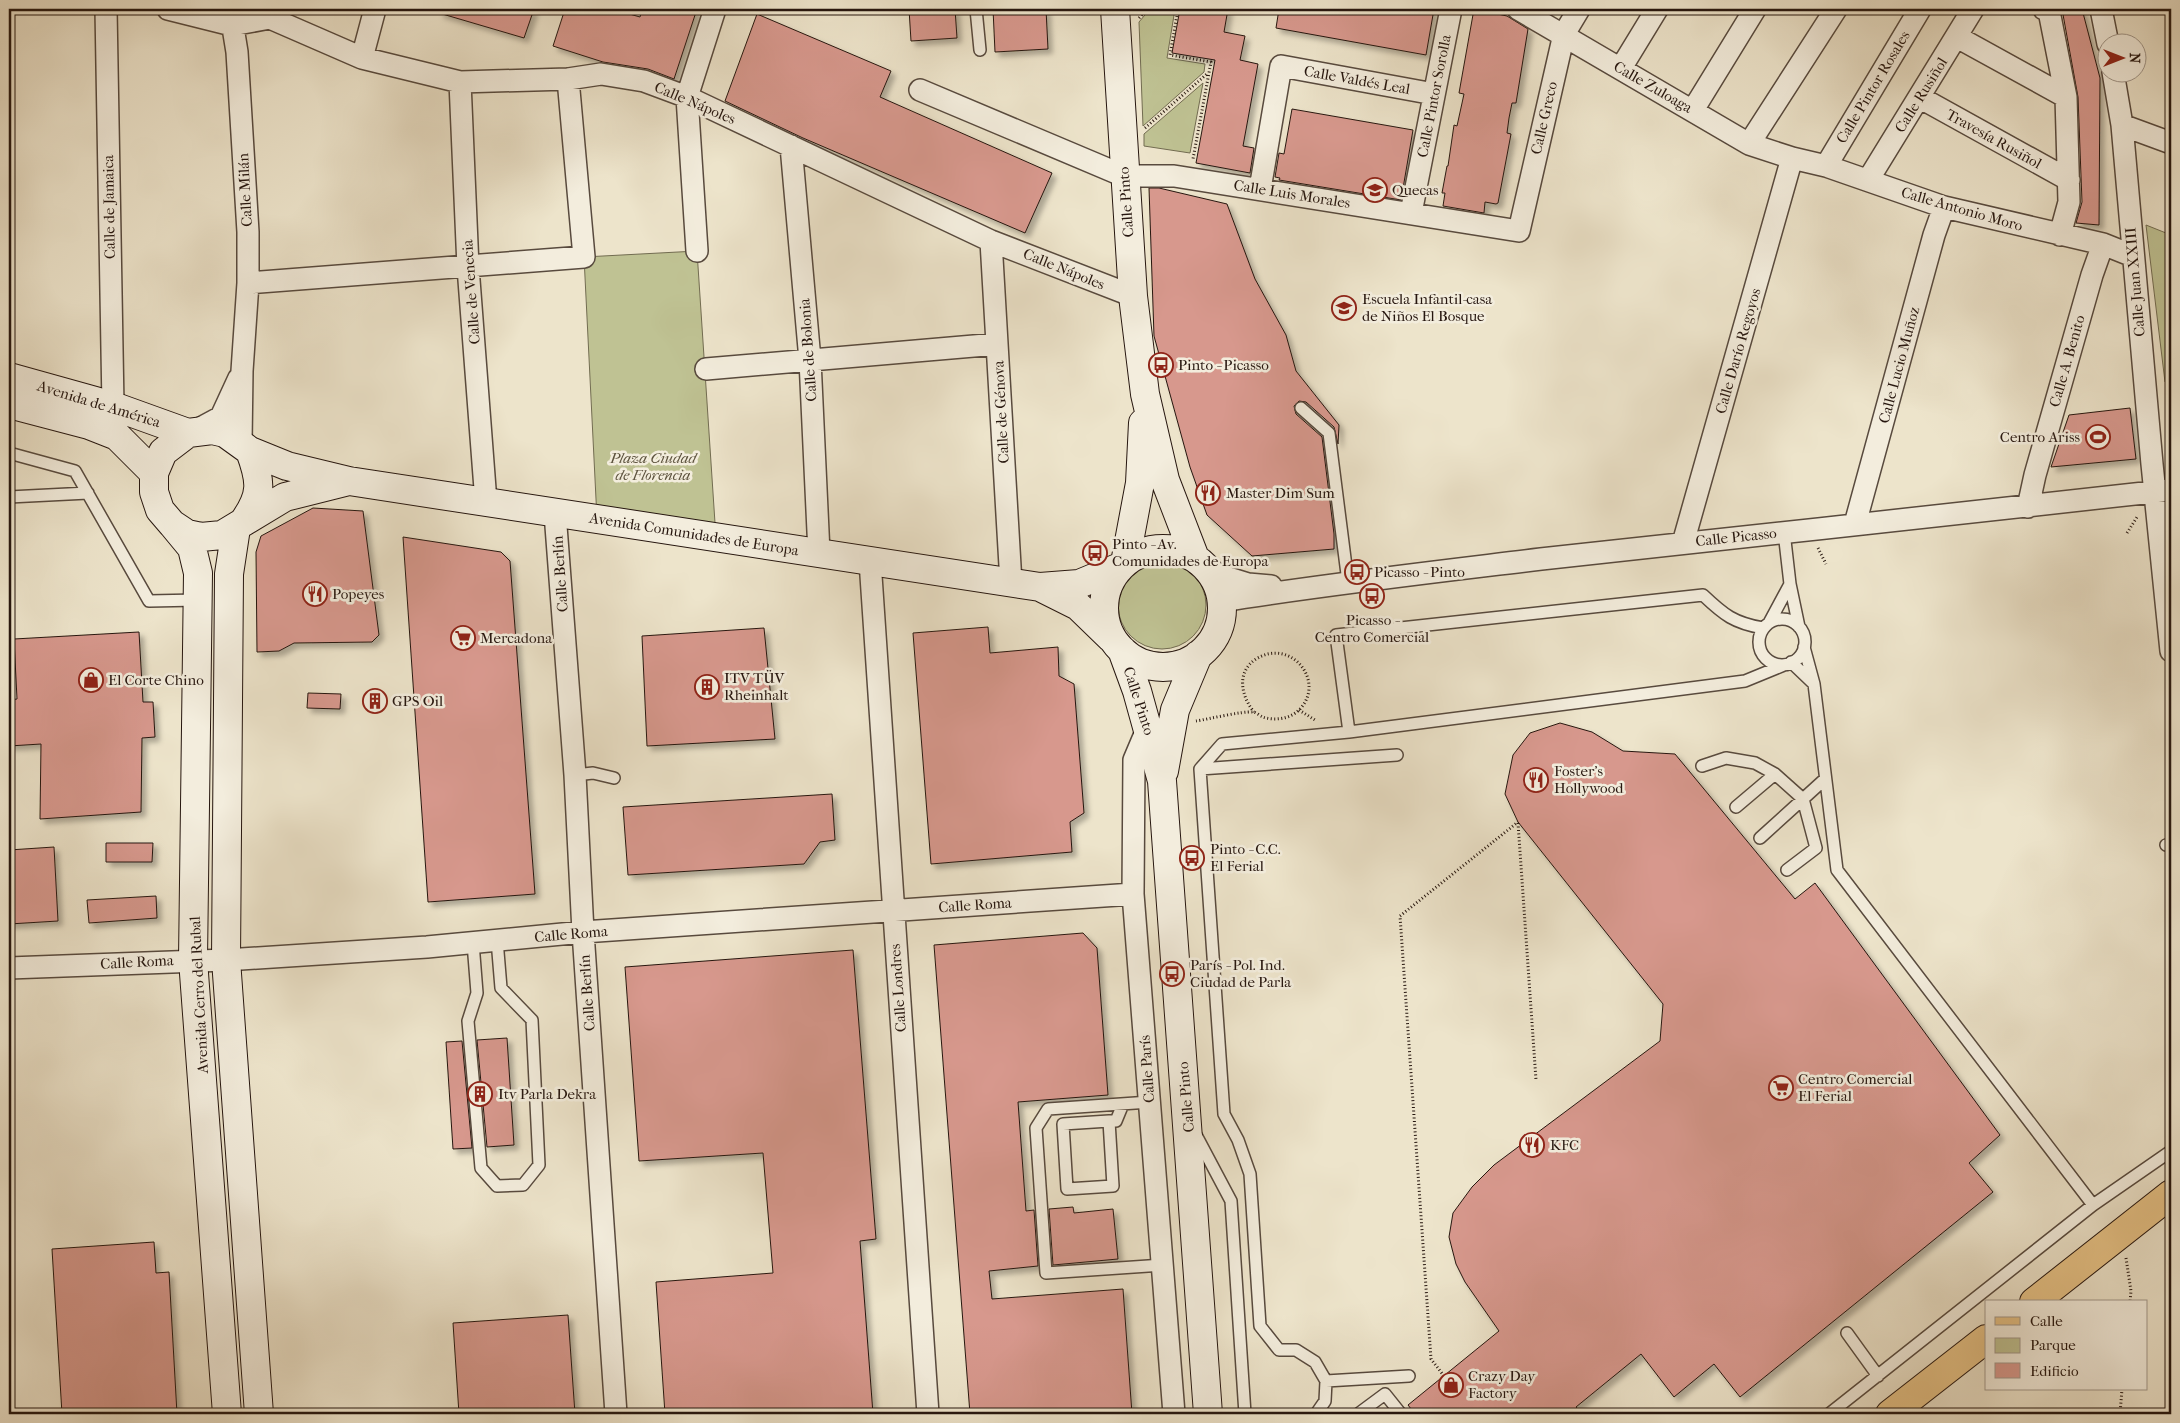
<svg xmlns="http://www.w3.org/2000/svg" width="2180" height="1423" viewBox="0 0 2180 1423" font-family="'IM FELL French Canon',serif">
	<defs>
		<filter id="shadow"><feDropShadow dx="4.5" dy="4.5" stdDeviation="2.5" flood-color="#0004"/></filter>
	</defs>
	<rect width="100%" height="100%" fill="#ede4cb"/>
	<filter id="stains"><feTurbulence type="fractalNoise" baseFrequency=".004" numOctaves="4"/><feColorMatrix values="0 0 0 0 .2 0 0 0 0 .09 0 0 0 0 .02 0 0 0 .5 -.17"/></filter>
	<radialGradient id="worn" r=".72"><stop offset=".6" stop-color="#630" stop-opacity="0"/><stop offset="1" stop-color="#630" stop-opacity=".3"/></radialGradient>
	<path fill="#bfc293" stroke="#726c51" d="M 1150,9 L 1175,9 L 1167,58 L 1205,64 L 1204,72 L 1143,126 L 1139,22 Z
		M 1203,83 L 1190,153 L 1144,146 L 1144,134 Z
		M 2146,225 L 2171,235 L 2171,385 L 2169,386 L 2165,382 Z
		M 697,251 L 716,538 L 597,519 L 584,257 Z
		M1118 605a44 44 0 1 1 88 0a44 44 0 1 1-88 0Z"/>
	<path fill="#d7988d" stroke="#26160f" filter="url(#shadow)" d="M 440,9 L 534,9 L 524,38 L 439,13 Z
		M 565,9 L 612,9 L 640,17 L 642,9 L 697,9 L 674,79 L 648,69 L 603,62 L 553,46 Z
		M 909,9 L 955,9 L 957,38 L 911,41 Z
		M 993,9 L 1046,9 L 1048,49 L 995,52 Z
		M 1180,9 L 1228,9 L 1224,32 L 1245,36 L 1240,60 L 1258,64 L 1243,146 L 1254,148 L 1250,173 L 1196,163 L 1215,60 L 1172,53 Z
		M 1279,9 L 1434,9 L 1426,55 L 1276,28 Z
		M 1474,9 L 1507,16 L 1528,29 L 1516,103 L 1512,103 L 1509,118 L 1507,133 L 1511,134 L 1498,203 L 1496,204 L 1485,202 L 1484,213 L 1443,206 L 1445,193 L 1442,193 L 1447,166 L 1448,166 L 1454,125 L 1457,126 L 1464,94 L 1459,93 Z
		M 2062,9 L 2082,9 L 2100,78 L 2099,225 L 2076,223 L 2082,202 L 2078,97 Z
		M 757,14 L 891,71 L 880,97 L 1052,173 L 1025,233 L 803,138 L 725,101 Z
		M 1292,109 L 1413,130 L 1401,200 L 1279,180 L 1280,178 L 1275,177 L 1279,153 L 1284,154 Z
		M 1149,188 L 1159,188 L 1227,204 L 1255,279 L 1286,335 L 1296,371 L 1339,425 L 1338,444 L 1334,427 L 1306,402 L 1299,401 L 1294,406 L 1296,414 L 1322,437 L 1334,534 L 1334,549 L 1252,556 L 1207,515 L 1190,467 L 1154,336 Z
		M 2130,408 L 2136,459 L 2051,467 L 2069,415 Z
		M 313,508 L 363,511 L 379,635 L 372,642 L 294,643 L 279,651 L 257,652 L 256,552 L 261,536 Z
		M 403,537 L 501,552 L 510,561 L 535,894 L 428,902 Z
		M 988,627 L 990,653 L 1058,647 L 1059,676 L 1074,684 L 1084,813 L 1070,822 L 1072,852 L 931,864 L 913,633 Z
		M 764,628 L 775,739 L 647,746 L 642,636 Z
		M 139,632 L 143,702 L 153,702 L 155,737 L 142,738 L 141,812 L 40,819 L 41,744 L 9,746 L 9,700 L 17,699 L 14,639 Z
		M 308,693 L 341,694 L 340,709 L 307,708 Z
		M 1560,723 L 1592,732 L 1623,751 L 1675,754 L 1795,899 L 1815,883 L 2000,1135 L 1969,1163 L 1993,1192 L 1740,1397 L 1714,1364 L 1674,1397 L 1641,1354 L 1576,1407 L 1582,1414 L 1415,1414 L 1408,1405 L 1499,1331 L 1465,1282 L 1456,1264 L 1449,1237 L 1453,1213 L 1472,1187 L 1494,1165 L 1660,1041 L 1663,1004 L 1518,822 L 1505,794 L 1513,755 L 1530,733 Z
		M 832,794 L 835,840 L 820,842 L 804,864 L 628,875 L 623,807 Z
		M 106,843 L 153,843 L 152,862 L 106,862 Z
		M 54,847 L 58,921 L 9,924 L 9,850 Z
		M 156,896 L 157,918 L 89,923 L 87,900 Z
		M 1083,933 L 1097,948 L 1108,1095 L 1018,1102 L 1026,1211 L 1034,1210 L 1038,1266 L 989,1271 L 992,1299 L 1123,1289 L 1132,1414 L 970,1414 L 934,945 Z
		M 853,950 L 876,1239 L 860,1241 L 873,1414 L 665,1414 L 656,1282 L 773,1273 L 763,1153 L 639,1161 L 625,967 Z
		M 507,1038 L 514,1145 L 487,1147 L 477,1040 Z
		M 462,1041 L 472,1148 L 453,1149 L 446,1042 Z
		M 1073,1207 L 1074,1213 L 1113,1209 L 1118,1259 L 1053,1265 L 1049,1209 Z
		M 154,1242 L 156,1273 L 169,1272 L 177,1414 L 62,1414 L 52,1249 Z
		M 568,1315 L 575,1414 L 459,1414 L 453,1323 Z"/>
	<g fill="none" stroke-linecap="round" stroke-linejoin="round">
		<defs>
			<path id="lane" d="M 976,9 L 980,50
				M 1301,408 L 1329,433 L 1348,582
				M 9,453 L 75,471 L 149,601 L 198,600
				M 9,497 L 88,493
				M 1784,532 L 1790,584 L 1799,627
				M1759 642a23 23 0 1 1 46 0a23 23 0 1 1-46 0Z
				M 1769,623 L 1790,584
				M 1763,628 C 1734,623 1724,615 1703,595 L 1336,635 L 1349,732 L 1745,681 L 1784,665
				M 1804,647 L 1814,684 L 1837,870 L 2093,1205
				M 1791,662 L 1814,684
				M 1702,766 L 1726,758 L 1755,763 L 1775,774 L 1803,799 L 1825,779
				M 1200,769 L 1397,755
				M 575,775 L 593,773 L 614,778
				M 1736,807 L 1775,774
				M 1760,838 L 1803,799 L 1816,848 L 1787,870
				M 2166,845 L 2171,844
				M 473,943 L 477,993 L 468,1021 L 481,1168 L 497,1186 L 523,1185 L 539,1165 L 532,1020 L 501,988 L 497,940
				M 1150,1102 L 1048,1109 L 1036,1128 L 1046,1273 L 1163,1265
				M 1109,1121 L 1113,1186 L 1067,1189 L 1063,1124 L 1109,1121 L 1116,1121 L 1123,1104
				M 1196,1135 L 1231,1201 L 1245,1414
				M 1847,1333 L 1878,1376
				M 1326,1381 L 1409,1376
				M 1316,1414 L 1325,1401 L 1326,1381 L 1315,1362 L 1296,1350 L 1279,1350 L 1260,1326 L 1250,1174 L 1238,1140 L 1224,1114 L 1200,769 L 1222,744 L 1349,732
				M 1358,1414 L 1385,1394 L 1401,1414
				M 1829,1414 L 2093,1205 L 2171,1151"/>
			<path id="street" d="M 106,9 L 113,406
				M 168,9 L 232,25 L 270,18 L 362,58 L 460,82 L 568,79 L 601,74 L 644,81 L 687,97 L 991,241 L 1133,296
				M 230,9 L 237,52 L 248,232 L 248,283 L 242,371 L 241,443
				M 1518,9 L 1749,144 L 1792,158 L 1826,166 L 1944,207 L 2103,244 L 2133,256
				M 2044,9 L 2049,11 L 2066,97 L 2069,202 L 2060,235
				M 2101,9 L 2108,44
				M 1957,37 L 2066,97
				M 362,58 L 375,9
				M 1621,68 L 1657,9
				M 2113,72 L 2122,125 L 2152,464 L 2171,651
				M 460,82 L 468,267 L 486,502
				M 920,90 L 1124,176 L 1174,176 L 1519,231 L 1564,34 L 1579,9
				M 1919,97 L 2069,180
				M 1693,110 L 1755,9
				M 2122,125 L 2171,143
				M 1749,144 L 1836,9
				M 791,146 L 810,360 L 819,553
				M 1826,166 L 1920,9
				M 1868,180 L 1973,9
				M 1260,189 L 1281,66 L 1434,94
				M 1411,213 L 1451,9
				M 991,241 L 1011,583
				M 697,251 L 687,97 L 715,9
				M 248,283 L 584,257 L 568,79
				M 706,369 L 997,344
				M 195,431 L 221,417 L 239,378
				M 2028,507 L 2035,475 L 2092,275 L 2103,244
				M 555,513 L 575,775 L 583,932 L 616,1414
				M 1855,524 L 1934,235 L 1944,207
				M 1683,543 L 1792,158
				M 870,561 L 928,1414
				M 1209,572 L 1248,584 L 1271,586
				M 1221,601 C 1327,584 1434,572 1541,559 C 1751,535 1961,515 2171,490
				M 1148,727 L 1134,760 L 1133,894 L 1174,1414
				M 9,968 L 226,960 L 427,947 L 583,932 L 1133,894"/>
			<path id="secondary" d="M 1115,9 L 1133,296 L 1145,394 L 1165,480 L 1195,558
				M 9,377 L 113,406 L 188,433
				M 9,404 L 89,425 L 117,436 L 154,473
				M 349,481 L 285,497 L 222,535 L 201,537 L 187,534 L 172,524 L 160,510 L 154,492 L 154,473 L 163,452 L 188,433 L 212,430 L 225,433 L 250,451 L 287,466 L 349,481 L 1040,587 L 1079,584 L 1120,567
				M 244,521 C 263,494 261,481 250,451
				M 173,525 L 192,548 L 198,573 L 193,960 L 227,1414
				M 236,528 L 229,574 L 226,960 L 259,1414
				M1104 608a59 59 0 1 1 118 0a59 59 0 1 1-118 0Z
				M 1125,563 L 1140,483 L 1143,423
				M 1040,587 L 1078,606 L 1111,638
				M 1122,650 L 1137,691 L 1162,781 L 1208,1414
				M 1164,771 L 1175,710 L 1198,655"/>
			<path id="primary" d="M 2034,1302 L 2171,1194
				M 1890,1414 L 1986,1339"/>
		</defs>
		<use href="#lane" stroke="#584a3e" stroke-width="14"/>
		<use href="#street" stroke="#584a3e" stroke-width="24"/>
		<use href="#secondary" stroke="#26160f" stroke-width="30"/>
		<use href="#primary" stroke="#26160f" stroke-width="30"/>
		<path stroke="#26160f" stroke-width="3" stroke-dasharray="1 2.5" stroke-linecap="butt" d="M 1178,9 L 1170,55 L 1211,62 L 1193,159
			M 1139,18 L 1147,9
			M 1145,128 L 1208,73
			M 2127,533 L 2137,517
			M 1818,548 L 1826,564
			M 1299,710 L 1315,720
			M 1196,721 C 1209,719 1242,711 1253,712 C 1256,712 1260,716 1263,717 C 1274,721 1290,719 1299,710 C 1327,682 1291,637 1256,659 C 1236,672 1241,696 1254,712
			M 1518,823 L 1536,1080
			M 2126,1258 L 2131,1291 L 2130,1302
			M 1444,1376 L 1431,1359 L 1400,916 L 1518,822
			M 2120,1414 L 2122,1389"/>
		<use href="#lane" stroke="#f3eddd" stroke-width="11"/>
		<use href="#street" stroke="#f3eddd" stroke-width="21"/>
		<use href="#secondary" stroke="#f3eddd" stroke-width="28"/>
		<use href="#primary" stroke="#e6c286" stroke-width="28"/>
	</g>
	<defs>
		<symbol id="school-ring" viewBox="-11 -11 22 22"><circle r="9.5" fill="#f3eddd" stroke="#8f2418" stroke-width="1.5"/><path d="M0-5L7-2L0 1L-7-2ZM-4 1L0 2.5L4 1V4Q0 6-4 4Z" fill="#8f2418"/></symbol>
		<symbol id="bus-ring" viewBox="-11 -11 22 22"><circle r="9.5" fill="#f3eddd" stroke="#8f2418" stroke-width="1.5"/><path d="M-5-6H5V4H4V6H2V4H-2V6H-4V4H-5ZM-3.5-4V0h7V-4ZM-3.5 1.2v1.5H-2V1.2ZM2 1.2v1.5H3.5V1.2Z" fill="#8f2418"/></symbol>
		<symbol id="stadium-ring" viewBox="-11 -11 22 22"><circle r="9.5" fill="#f3eddd" stroke="#8f2418" stroke-width="1.5"/><path d="M0-5a6.5 5 0 1 0 0 10a6.5 5 0 1 0 0-10ZM-3.5-1.8h7v3.6h-7Z" fill="#8f2418"/></symbol>
		<symbol id="restaurant-ring" viewBox="-11 -11 22 22"><circle r="9.5" fill="#f3eddd" stroke="#8f2418" stroke-width="1.5"/><path d="M-5-6h1v4h1v-4h1v4h1v-4h1v5L-1.5 .5V6h-2V.5L-5-1ZM5-6V6H3V1.5H1.5Q1.5-4 5-6Z" fill="#8f2418"/></symbol>
		<symbol id="supermarket-ring" viewBox="-11 -11 22 22"><circle r="9.5" fill="#f3eddd" stroke="#8f2418" stroke-width="1.5"/><path d="M-6-5.5h2.5l.6 2H6L4.5 2H-2.5L-4.4-4H-6ZM-1.5 3.2a1.3 1.3 0 1 0 .1 0ZM3 3.2a1.3 1.3 0 1 0 .1 0Z" fill="#8f2418"/></symbol>
		<symbol id="shop-ring" viewBox="-11 -11 22 22"><circle r="9.5" fill="#f3eddd" stroke="#8f2418" stroke-width="1.5"/><path d="M-5-2.5h2.3a2.7 3.5 0 0 1 5.4 0H5L5.5 6h-11ZM-1.5-2.5h3a1.5 2.3 0 0 0-3 0Z" fill="#8f2418"/></symbol>
		<symbol id="building-ring" viewBox="-11 -11 22 22"><circle r="9.5" fill="#f3eddd" stroke="#8f2418" stroke-width="1.5"/><path d="M-4-6H4V6H1V3H-1V6H-4ZM-2.5-4.3h1.7v1.8h-1.7ZM.8-4.3h1.7v1.8H.8ZM-2.5-1h1.7V.8h-1.7ZM.8-1h1.7V.8H.8Z" fill="#8f2418"/></symbol>
	</defs>
	<g fill-rule="evenodd">
		<use href="#school-ring" x="1361" y="176" width="28" height="28"/>
		<use href="#school-ring" x="1330" y="294" width="28" height="28"/>
		<use href="#bus-ring" x="1147" y="351" width="28" height="28"/>
		<use href="#stadium-ring" x="2084" y="423" width="28" height="28"/>
		<use href="#restaurant-ring" x="1194" y="479" width="28" height="28"/>
		<use href="#bus-ring" x="1081" y="539" width="28" height="28"/>
		<use href="#bus-ring" x="1343" y="558" width="28" height="28"/>
		<use href="#restaurant-ring" x="301" y="580" width="28" height="28"/>
		<use href="#bus-ring" x="1358" y="582" width="28" height="28"/>
		<use href="#supermarket-ring" x="449" y="624" width="28" height="28"/>
		<use href="#shop-ring" x="77" y="666" width="28" height="28"/>
		<use href="#building-ring" x="693" y="673" width="28" height="28"/>
		<use href="#building-ring" x="361" y="687" width="28" height="28"/>
		<use href="#restaurant-ring" x="1522" y="766" width="28" height="28"/>
		<use href="#bus-ring" x="1178" y="844" width="28" height="28"/>
		<use href="#bus-ring" x="1158" y="960" width="28" height="28"/>
		<use href="#supermarket-ring" x="1767" y="1074" width="28" height="28"/>
		<use href="#building-ring" x="466" y="1080" width="28" height="28"/>
		<use href="#restaurant-ring" x="1518" y="1131" width="28" height="28"/>
		<use href="#shop-ring" x="1437" y="1371" width="28" height="28"/>
	</g>
	<g text-anchor="middle" dominant-baseline="central" stroke-width="5" stroke-linejoin="round" paint-order="stroke">
		<g font-size="15" fill="#26160f" stroke="#f3eddd">
			<text transform="translate(1357 80) rotate(10)">Calle Valdés Leal</text>
			<text transform="translate(1653 87) rotate(30)">Calle Zuloaga</text>
			<text transform="translate(1873 87) rotate(-59)">Calle Pintor Rosales</text>
			<text transform="translate(1921 95) rotate(-58)">Calle Rusiñol</text>
			<text transform="translate(1434 96) rotate(-79)">Calle Pintor Sorolla</text>
			<text transform="translate(695 103) rotate(23)">Calle Nápoles</text>
			<text transform="translate(1544 118) rotate(-77)">Calle Greco</text>
			<text transform="translate(1994 139) rotate(29)">Travesía Rusiñol</text>
			<text transform="translate(245 190) rotate(-93)">Calle Milán</text>
			<text transform="translate(1292 194) rotate(9)">Calle Luis Morales</text>
			<text transform="translate(1126 202) rotate(-94)">Calle Pinto</text>
			<text transform="translate(109 207) rotate(-91)">Calle de Jamaica</text>
			<text transform="translate(1962 209) rotate(16)">Calle Antonio Moro</text>
			<text transform="translate(1064 269) rotate(22)">Calle Nápoles</text>
			<text transform="translate(2135 282) rotate(-95)">Calle Juan XXIII</text>
			<text transform="translate(471 292) rotate(-94)">Calle de Venecia</text>
			<text transform="translate(808 350) rotate(-94)">Calle de Bolonia</text>
			<text transform="translate(1738 351) rotate(-74)">Calle Darío Regoyos</text>
			<text transform="translate(2067 361) rotate(-74)">Calle A. Benito</text>
			<text transform="translate(1899 365) rotate(-75)">Calle Lucio Muñoz</text>
			<text transform="translate(99 404) rotate(17)">Avenida de América</text>
			<text transform="translate(1001 412) rotate(-93)">Calle de Génova</text>
			<text transform="translate(694 534) rotate(9)">Avenida Comunidades de Europa</text>
			<text transform="translate(1736 537) rotate(-6)">Calle Picasso</text>
			<text transform="translate(560 574) rotate(-94)">Calle Berlín</text>
			<text transform="translate(1139 701) rotate(72)">Calle Pinto</text>
			<text transform="translate(975 905) rotate(-4)">Calle Roma</text>
			<text transform="translate(571 934) rotate(-5)">Calle Roma</text>
			<text transform="translate(137 962) rotate(-3)">Calle Roma</text>
			<text transform="translate(898 988) rotate(-94)">Calle Londres</text>
			<text transform="translate(587 993) rotate(-94)">Calle Berlín</text>
			<text transform="translate(199 995) rotate(-93)">Avenida Cerro del Rubal</text>
			<text transform="translate(1147 1069) rotate(-94)">Calle París</text>
			<text transform="translate(1186 1097) rotate(-95)">Calle Pinto</text>
		</g>
		<g font-size="15" fill="#26160f" stroke="#f3eddd" text-anchor="start">
			<text x="1392" y="190">Quecas</text>
			<text x="1362" y="299">Escuela Infantil-casa<tspan x="1362" dy="17">de Niños El Bosque</tspan></text>
			<text x="1178" y="365">Pinto - Picasso</text>
			<text x="2080" y="437" text-anchor="end">Centro Ariss</text>
			<text x="1226" y="493">Master Dim Sum</text>
			<text x="1112" y="544">Pinto - Av.<tspan x="1112" dy="17">Comunidades de Europa</tspan></text>
			<text x="1374" y="572">Picasso - Pinto</text>
			<text x="332" y="594">Popeyes</text>
			<text x="1372" y="620" text-anchor="middle">Picasso -<tspan x="1372" dy="17">Centro Comercial</tspan></text>
			<text x="480" y="638">Mercadona</text>
			<text x="724" y="678">ITV TÜV<tspan x="724" dy="17">Rheinhalt</tspan></text>
			<text x="108" y="680">El Corte Chino</text>
			<text x="392" y="701">GPS Oil</text>
			<text x="1554" y="771">Foster's<tspan x="1554" dy="17">Hollywood</tspan></text>
			<text x="1210" y="849">Pinto - C.C.<tspan x="1210" dy="17">El Ferial</tspan></text>
			<text x="1190" y="965">París - Pol. Ind.<tspan x="1190" dy="17">Ciudad de Parla</tspan></text>
			<text x="1798" y="1079">Centro Comercial<tspan x="1798" dy="17">El Ferial</tspan></text>
			<text x="498" y="1094">Itv Parla Dekra</text>
			<text x="1550" y="1145">KFC</text>
			<text x="1468" y="1376">Crazy Day<tspan x="1468" dy="17">Factory</tspan></text>
		</g>
		<g font-size="15" font-style="italic" fill="#5c523d" stroke="#f3eddd">
			<text x="653" y="458">Plaza Ciudad<tspan x="653" dy="17">de Florencia</tspan></text>
		</g>
	</g>
	<rect width="2180" height="1423" fill="none" stroke="#ede4cb" stroke-width="30"/>
	<rect x="10" y="10" width="2160" height="1403" fill="none" stroke="#26160f" stroke-width="2.5"/>
	<rect x="15" y="15" width="2150" height="1393" fill="none" stroke="#26160f"/>
	<rect x="1985" y="1300" width="162" height="90" fill="#f3eddd" stroke="#a1978b"/>
	<rect x="1995" y="1317" width="25" height="8" fill="#e6c286" stroke="#a1978b"/>
	<text x="2030" y="1326" font-size="15" fill="#26160f">Calle</text>
	<rect x="1995" y="1338" width="25" height="15" fill="#bfc293" stroke="#a1978b"/>
	<text x="2030" y="1350" font-size="15" fill="#26160f">Parque</text>
	<rect x="1995" y="1363" width="25" height="15" fill="#d7988d" stroke="#a1978b"/>
	<text x="2030" y="1376" font-size="15" fill="#26160f">Edificio</text>
	<g transform="translate(2122 58) rotate(90)"><circle r="24" fill="#f3eddd" stroke="#a1978b"/>
	<path d="M0-4L9 19L0 12L-9 19Z" fill="#8f2418"/>
	<text y="-8" font-size="14" font-weight="bold" text-anchor="middle" fill="#26160f">N</text>
	</g>
	<rect width="100%" height="100%" filter="url(#stains)"/>
	<rect width="100%" height="100%" fill="url(#worn)"/>
</svg>
